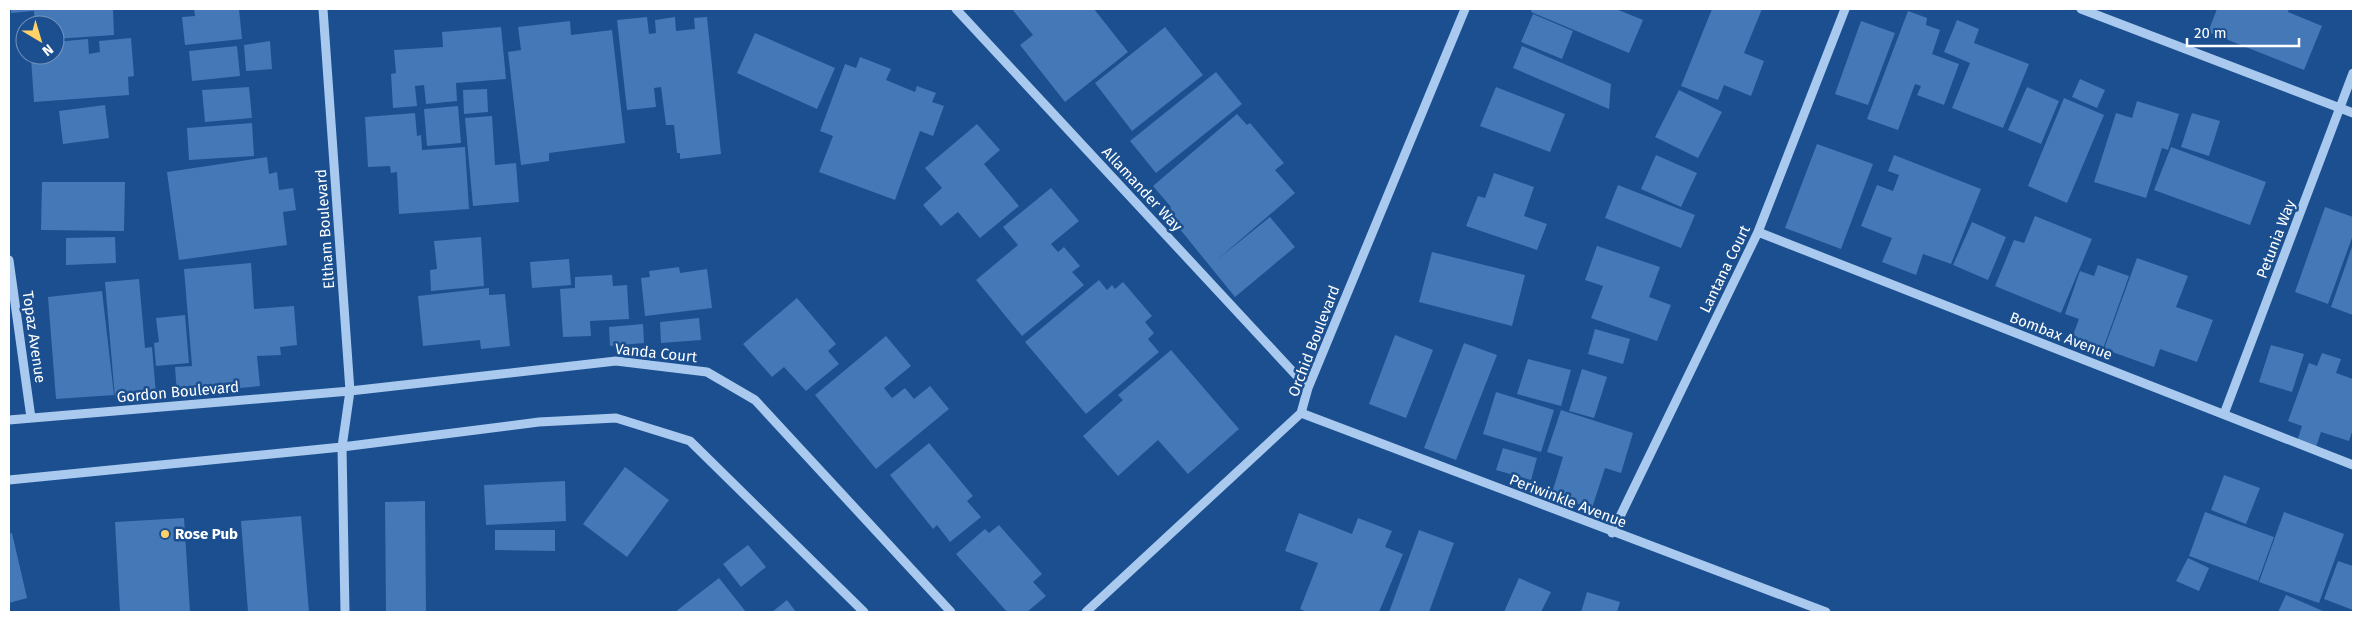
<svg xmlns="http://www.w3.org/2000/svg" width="2362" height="621" viewBox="0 0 2362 621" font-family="'Fira Sans',sans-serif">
	<rect width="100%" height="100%" fill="#1b4f8f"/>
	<path fill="#4478b7" d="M 11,9 L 113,9 L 114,35 L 55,39 L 55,25 L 35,25 L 34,11 L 11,13 Z
		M 194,9 L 239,9 L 242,39 L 185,45 L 182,17 L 195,16 Z
		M 1012,9 L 1094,9 L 1128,52 L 1065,102 L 1020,45 L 1033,35 Z
		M 1532,9 L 1616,9 L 1643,20 L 1629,53 L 1531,12 Z
		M 1712,9 L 1762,9 L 1744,53 L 1764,61 L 1751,96 L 1724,85 L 1718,100 L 1681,86 Z
		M 2217,9 L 2289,9 L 2288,12 L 2322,26 L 2304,70 L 2208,32 Z
		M 1908,11 L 1927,18 L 1926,25 L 1940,30 L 1932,54 L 1959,64 L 1944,105 L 1917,95 L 1921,86 L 1915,84 L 1898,130 L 1867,119 Z
		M 1533,14 L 1573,31 L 1562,59 L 1521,42 Z
		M 647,17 L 649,34 L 656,33 L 655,20 L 675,17 L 676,31 L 695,29 L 694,18 L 707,17 L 721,154 L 680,159 L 680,153 L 677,153 L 674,125 L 666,125 L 661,87 L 654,88 L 656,107 L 627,110 L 617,20 Z
		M 1957,20 L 1979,29 L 1974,43 L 2029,64 L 2003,128 L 1952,108 L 1970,63 L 1944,52 Z
		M 570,21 L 571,35 L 612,30 L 625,143 L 549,153 L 549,161 L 521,165 L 508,52 L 521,50 L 518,27 Z
		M 1861,21 L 1895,33 L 1868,105 L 1835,94 Z
		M 501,27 L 506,79 L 456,83 L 457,101 L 426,104 L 424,85 L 415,86 L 417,106 L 393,108 L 391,74 L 396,73 L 394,50 L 443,47 L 442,32 Z
		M 1165,27 L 1203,75 L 1132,131 L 1095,83 Z
		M 755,33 L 835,68 L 817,109 L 737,73 Z
		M 131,38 L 134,76 L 128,77 L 129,95 L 34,102 L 31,58 L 55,55 L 55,42 L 88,39 L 89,54 L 100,52 L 99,41 Z
		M 270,41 L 272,69 L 246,71 L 244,45 Z
		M 237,46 L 240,76 L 192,81 L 189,51 Z
		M 1522,46 L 1611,84 L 1609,109 L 1513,68 Z
		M 860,57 L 891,69 L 886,80 L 915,92 L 917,86 L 936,93 L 932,102 L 944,106 L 933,136 L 920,131 L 895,200 L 819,172 L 833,136 L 820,131 L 845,64 L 856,68 Z
		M 1216,72 L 1242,104 L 1156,173 L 1130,141 Z
		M 2080,79 L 2105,90 L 2097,108 L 2072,97 Z
		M 249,87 L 252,118 L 205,122 L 202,90 Z
		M 1496,87 L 1565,114 L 1550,152 L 1480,126 Z
		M 2027,87 L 2059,101 L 2041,144 L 2008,130 Z
		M 487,89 L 488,112 L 464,114 L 463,90 Z
		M 1679,90 L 1722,112 L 1698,158 L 1655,137 Z
		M 2064,98 L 2104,115 L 2067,203 L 2028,186 Z
		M 2137,101 L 2179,114 L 2168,150 L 2162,148 L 2146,198 L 2094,182 L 2116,113 L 2132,118 Z
		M 105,105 L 109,138 L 63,144 L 59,111 Z
		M 458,106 L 461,143 L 427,146 L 424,109 Z
		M 415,113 L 417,136 L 421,135 L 422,150 L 465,147 L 469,209 L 399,214 L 397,172 L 391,173 L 390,166 L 368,167 L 365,117 Z
		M 2192,113 L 2220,121 L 2209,156 L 2181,147 Z
		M 1237,114 L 1247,125 L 1250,123 L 1284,163 L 1275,170 L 1295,193 L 1218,259 L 1270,217 L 1295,247 L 1235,297 L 1166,212 L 1171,207 L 1153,186 Z
		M 492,116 L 495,165 L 516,163 L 519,202 L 473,206 L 465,118 Z
		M 252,123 L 254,156 L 189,160 L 187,128 Z
		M 977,124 L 1000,150 L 984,164 L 1019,206 L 980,238 L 958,212 L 941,226 L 923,205 L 942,188 L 925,168 Z
		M 1817,144 L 1873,164 L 1841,249 L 1785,228 Z
		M 2171,147 L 2266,182 L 2250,225 L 2154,190 Z
		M 1656,155 L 1697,173 L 1681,207 L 1641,189 Z
		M 1894,155 L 1981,189 L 1951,264 L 1923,254 L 1916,275 L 1882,262 L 1892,238 L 1861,226 L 1877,185 L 1893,191 L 1899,175 L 1888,171 Z
		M 267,157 L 269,174 L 277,172 L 279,190 L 293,188 L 296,210 L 283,212 L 287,245 L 179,260 L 167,172 Z
		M 1494,173 L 1534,187 L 1524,216 L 1547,224 L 1537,250 L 1466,226 L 1478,196 L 1485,198 Z
		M 42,182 L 125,182 L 124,231 L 41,230 Z
		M 1618,185 L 1695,215 L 1681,248 L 1605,218 Z
		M 1051,188 L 1079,221 L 1051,244 L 1058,252 L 1064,247 L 1080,266 L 1072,272 L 1084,285 L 1022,336 L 976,280 L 1018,245 L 1003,227 Z
		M 2325,207 L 2353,217 L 2353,235 L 2328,304 L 2295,292 Z
		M 2035,216 L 2092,239 L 2061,313 L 1995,286 L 2014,240 L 2024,243 Z
		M 1972,222 L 2006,237 L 1988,280 L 1953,265 Z
		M 115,237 L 116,263 L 66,265 L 66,238 Z
		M 481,237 L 484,286 L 431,291 L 430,270 L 437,269 L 434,241 Z
		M 2353,244 L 2353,315 L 2331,307 Z
		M 1597,246 L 1660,267 L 1649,297 L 1671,305 L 1657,341 L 1591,318 L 1603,286 L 1585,280 Z
		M 1432,252 L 1525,275 L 1512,326 L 1419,302 Z
		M 2137,258 L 2188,276 L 2176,307 L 2213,320 L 2197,362 L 2160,349 L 2154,367 L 2104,349 Z
		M 569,259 L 571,285 L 532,288 L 530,262 Z
		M 251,263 L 254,309 L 294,306 L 297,345 L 280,347 L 281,355 L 257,356 L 260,386 L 177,394 L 175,367 L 192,366 L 184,269 Z
		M 2098,265 L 2129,276 L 2103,349 L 2072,338 L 2079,319 L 2065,314 L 2080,271 L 2094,276 Z
		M 679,267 L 680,273 L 707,269 L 712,308 L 645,316 L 641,278 L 650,277 L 649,271 Z
		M 612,275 L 613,286 L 627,285 L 629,319 L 590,321 L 591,336 L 563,337 L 560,289 L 575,288 L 575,277 Z
		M 139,279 L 145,348 L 152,347 L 156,395 L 115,398 L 105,282 Z
		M 1099,280 L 1107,290 L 1112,285 L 1115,289 L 1123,282 L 1152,316 L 1145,322 L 1154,333 L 1148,339 L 1159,352 L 1086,414 L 1025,342 Z
		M 489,288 L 489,295 L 505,294 L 510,346 L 481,349 L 480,340 L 423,346 L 418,296 Z
		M 102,291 L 114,395 L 56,399 L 48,297 Z
		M 797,298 L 836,344 L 828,351 L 839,364 L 806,391 L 784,367 L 772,377 L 743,344 Z
		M 185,315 L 189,363 L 156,366 L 154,343 L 159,342 L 156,318 Z
		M 699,318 L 701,340 L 661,343 L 660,322 Z
		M 643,324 L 644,343 L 610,346 L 609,327 Z
		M 1595,329 L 1630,339 L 1623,364 L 1588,354 Z
		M 1395,335 L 1433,350 L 1406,418 L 1369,404 Z
		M 886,336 L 911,366 L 884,388 L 892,398 L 905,388 L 914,399 L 930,386 L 949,409 L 876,469 L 815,395 Z
		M 1464,343 L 1497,355 L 1456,460 L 1424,448 Z
		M 2271,345 L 2304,354 L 2292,392 L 2259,382 Z
		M 1171,350 L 1239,429 L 1188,474 L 1158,440 L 1118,476 L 1083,436 L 1123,400 L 1118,395 Z
		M 2322,353 L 2341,359 L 2336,373 L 2353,379 L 2353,429 L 2349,441 L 2321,432 L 2316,447 L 2297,441 L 2302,426 L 2288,421 L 2309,363 L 2317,366 Z
		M 1528,359 L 1571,370 L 1561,406 L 1517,394 Z
		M 1582,369 L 1607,377 L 1594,418 L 1569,411 Z
		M 1496,392 L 1554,410 L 1541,452 L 1483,434 Z
		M 1561,410 L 1633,433 L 1621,473 L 1605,468 L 1592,508 L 1551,496 L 1563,457 L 1547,452 Z
		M 929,443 L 973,496 L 967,501 L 981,517 L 950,542 L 937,525 L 933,529 L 890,475 Z
		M 1503,448 L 1537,458 L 1531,480 L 1496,470 Z
		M 625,467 L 669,500 L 627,557 L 583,524 Z
		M 2224,475 L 2260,488 L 2246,524 L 2211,510 Z
		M 565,481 L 566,521 L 486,525 L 484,485 Z
		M 425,501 L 426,612 L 386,612 L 385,502 Z
		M 2205,512 L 2274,537 L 2258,581 L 2189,556 Z
		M 2284,512 L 2344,534 L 2319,603 L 2259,582 Z
		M 1299,513 L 1352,534 L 1358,518 L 1392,531 L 1385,547 L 1403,554 L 1379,612 L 1307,612 L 1300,609 L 1318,563 L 1285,551 Z
		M 301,516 L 309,612 L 248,612 L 241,521 Z
		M 184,518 L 190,612 L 120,612 L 115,522 Z
		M 999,525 L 1042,574 L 1033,582 L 1046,596 L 1027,612 L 1007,612 L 956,554 L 985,529 L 989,533 Z
		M 495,530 L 555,530 L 555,551 L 495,550 Z
		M 1419,530 L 1454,543 L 1429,612 L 1389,612 Z
		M 12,533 L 27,598 L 9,603 L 9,534 Z
		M 748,545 L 766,567 L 741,587 L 723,564 Z
		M 2188,558 L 2209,568 L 2199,591 L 2176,581 Z
		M 2338,561 L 2353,566 L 2353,610 L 2324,599 Z
		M 719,578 L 746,612 L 675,612 Z
		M 1519,578 L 1551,592 L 1541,612 L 1504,612 Z
		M 1587,592 L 1620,602 L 1617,612 L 1581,612 Z
		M 2286,595 L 2323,611 L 2322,612 L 2278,612 Z
		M 787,600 L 796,612 L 772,612 Z"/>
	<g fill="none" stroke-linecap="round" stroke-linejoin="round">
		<path stroke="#a9c9ee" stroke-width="9" d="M 323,9 L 350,391 L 342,447 L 345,612
			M 956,9 L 1308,388
			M 2081,9 L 2353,113
			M 1758,232 L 2353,465
			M 9,260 L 31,418
			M 1301,413 L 1826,612
			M 2224,414 L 2353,73
			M 9,420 L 350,391 L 616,361 L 707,372 L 755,400 L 951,612
			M 9,480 L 342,447 L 539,422 L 616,418 L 690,441 L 864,612
			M 1612,533 L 1758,232 L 1845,9
			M 1086,612 L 1301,413 L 1308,388 L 1465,9"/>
	</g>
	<circle fill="#ffd166" stroke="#1b4f8f" stroke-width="2" cx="165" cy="534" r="5"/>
	<g text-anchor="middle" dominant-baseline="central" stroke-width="5" stroke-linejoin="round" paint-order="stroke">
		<g font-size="15" fill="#fff" stroke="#1b4f8f">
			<text transform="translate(1142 189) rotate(47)">Allamander Way</text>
			<text transform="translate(325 229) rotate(-94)">Eltham Boulevard</text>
			<text transform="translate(2276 239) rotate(-69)">Petunia Way</text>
			<text transform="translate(1725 269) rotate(-64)">Lantana Court</text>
			<text transform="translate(2061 336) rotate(21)">Bombax Avenue</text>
			<text transform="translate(34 337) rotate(82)">Topaz Avenue</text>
			<text transform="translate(1314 341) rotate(-69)">Orchid Boulevard</text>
			<text transform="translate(656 353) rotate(6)">Vanda Court</text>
			<text transform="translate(178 392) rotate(-5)">Gordon Boulevard</text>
			<text transform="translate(1568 501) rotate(21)">Periwinkle Avenue</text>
		</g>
		<g font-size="15" font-weight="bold" fill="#fff" stroke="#1b4f8f" text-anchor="start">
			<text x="175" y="534">Rose Pub</text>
		</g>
	</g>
	<rect width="2362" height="621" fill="none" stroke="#ffffff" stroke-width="20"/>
	<g transform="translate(40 40) rotate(142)"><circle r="24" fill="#1b4f8f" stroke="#7695bc"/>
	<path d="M0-4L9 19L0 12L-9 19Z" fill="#ffd166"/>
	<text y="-8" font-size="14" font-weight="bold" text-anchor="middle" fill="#ffffff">N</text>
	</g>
	<path d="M2187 38v8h112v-8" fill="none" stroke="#ffffff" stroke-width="2.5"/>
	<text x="2194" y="38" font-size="15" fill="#ffffff" stroke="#1b4f8f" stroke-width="4" paint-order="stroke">20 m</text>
</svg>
